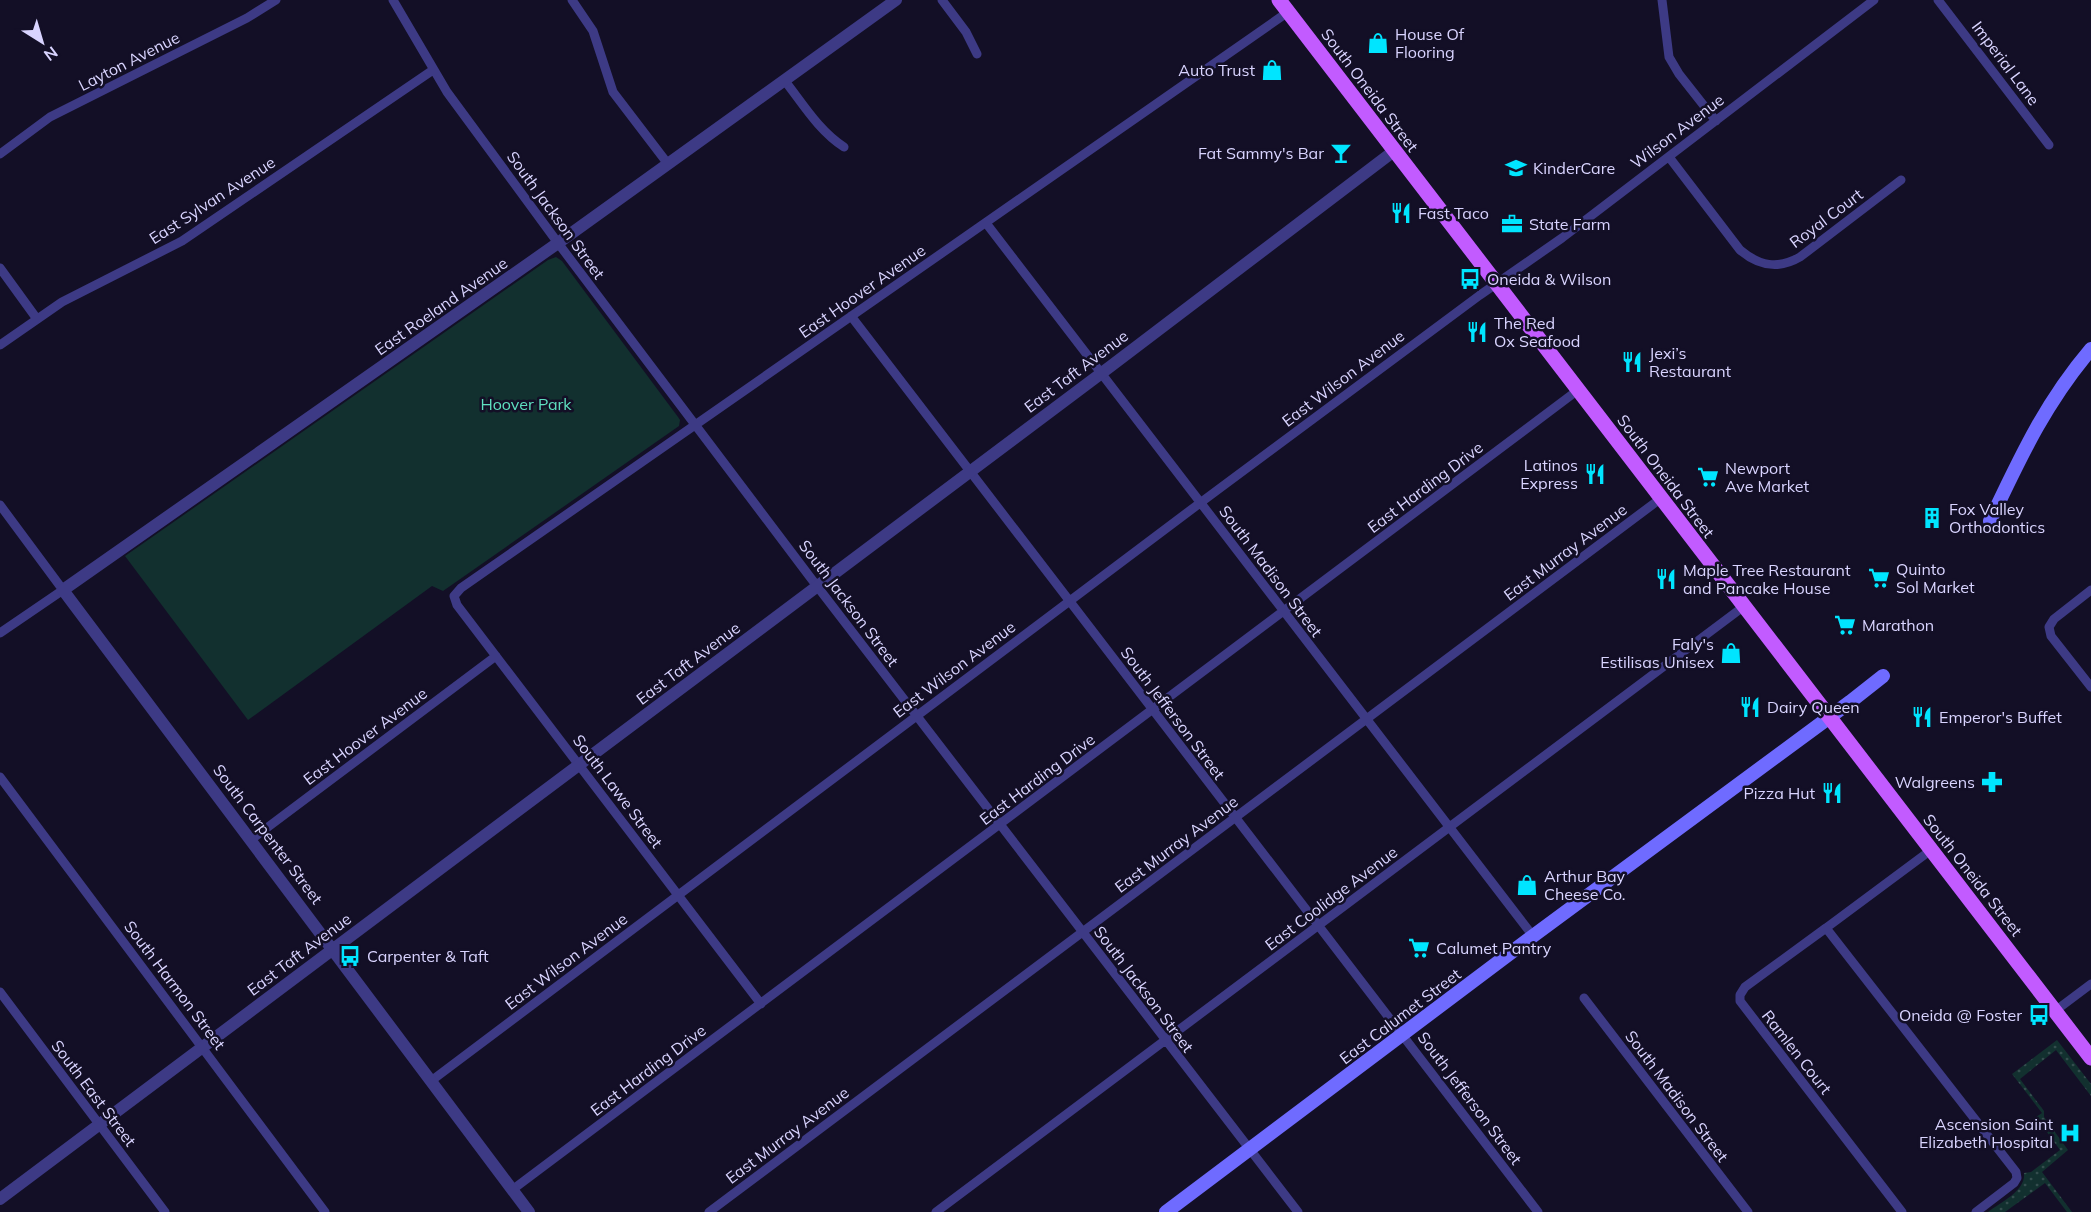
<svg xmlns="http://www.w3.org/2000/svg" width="2091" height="1212" viewBox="0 0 2091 1212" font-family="Mulish,sans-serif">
	<defs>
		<pattern id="grass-dots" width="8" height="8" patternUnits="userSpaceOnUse" patternTransform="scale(1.5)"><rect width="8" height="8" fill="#12302f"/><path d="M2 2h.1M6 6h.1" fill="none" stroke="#344d4e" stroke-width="1.8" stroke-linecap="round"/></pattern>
	</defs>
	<rect width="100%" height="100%" fill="#130f26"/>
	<path fill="url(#grass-dots)" d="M 2057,1040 L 2091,1084 L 2091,1096 L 2056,1050 L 2020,1079 L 2044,1111 L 2044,1117 L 2068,1150 L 2042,1172 L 2072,1212 L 2067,1212 L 2045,1183 L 2005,1212 L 1988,1212 C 2001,1202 2026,1191 2024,1173 L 2031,1172 L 2060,1150 L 2036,1117 L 2042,1113 L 2012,1074 Z"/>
	<path fill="#12302f" d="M 556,257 L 562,261 L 678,417 L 680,420 L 679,426 L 443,591 L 432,586 L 248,720 L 125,556 L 548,260 Z"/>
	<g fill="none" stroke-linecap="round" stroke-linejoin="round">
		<path stroke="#3d3a85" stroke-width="9" d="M 393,0 L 447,92 L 558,243 L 810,577 L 1298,1212
			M 572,0 L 593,31 L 613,92 L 668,164
			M 942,0 L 966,32 L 977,54
			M 1662,0 L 1669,57 L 1679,74 L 1716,121
			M 1938,0 L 2049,145
			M 785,81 C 803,104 819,131 844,147
			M 0,154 L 50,117 L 247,18 L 276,0
			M 1669,157 L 1740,250 C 1759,266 1778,270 1800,257 L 1901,180
			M 986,223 L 1533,936
			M 0,268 L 37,319
			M 851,316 L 1538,1212
			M 0,345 L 62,302 L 182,241 L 433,70
			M 0,505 L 63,590 L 0,633
			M 2091,590 L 2054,619 L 2049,627 L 2051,636 L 2091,687
			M 0,777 L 325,1212
			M 252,839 L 496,656
			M 1826,928 L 1931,850
			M 0,992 L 165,1212
			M 1584,998 L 1748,1212
			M 761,1004 L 457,605 L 454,596 L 461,588 L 1288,12
			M 2055,1011 L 2091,984
			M 431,1081 L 1200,503 L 1480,295 L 1562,238 L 1874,0
			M 512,1190 L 1578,390
			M 709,1212 L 1660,499
			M 936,1212 L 1743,607
			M 1902,1212 L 1740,1001 L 1740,995 L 1745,987 L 1826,928 L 2016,1172 L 2017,1178 L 2014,1183 L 1976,1212"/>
		<path stroke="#3d3a85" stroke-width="12" d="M 0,1199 L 1111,366 L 1394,151
			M 529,1212 L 63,590 L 558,243 L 896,0"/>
		<path stroke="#6f6bff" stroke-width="14" d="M 1990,521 C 2020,458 2045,403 2091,349
			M 1166,1212 L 1533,936 L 1850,702 L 1883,676"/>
		<path stroke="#c25bff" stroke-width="15" d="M 1279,0 L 2091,1058"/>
	</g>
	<defs>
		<symbol id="shop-bare" viewBox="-9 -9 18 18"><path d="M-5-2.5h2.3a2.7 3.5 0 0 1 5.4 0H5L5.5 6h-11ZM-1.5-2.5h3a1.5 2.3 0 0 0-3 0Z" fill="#00e5ff" stroke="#130f26" stroke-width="2.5" paint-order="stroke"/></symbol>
		<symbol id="bar-bare" viewBox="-9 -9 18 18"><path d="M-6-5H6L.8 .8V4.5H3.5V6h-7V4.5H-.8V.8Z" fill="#00e5ff" stroke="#130f26" stroke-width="2.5" paint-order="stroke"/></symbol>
		<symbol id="school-bare" viewBox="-9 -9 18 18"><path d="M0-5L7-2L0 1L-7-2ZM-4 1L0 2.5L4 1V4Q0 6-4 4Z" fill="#00e5ff" stroke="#130f26" stroke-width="2.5" paint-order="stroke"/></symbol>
		<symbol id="restaurant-bare" viewBox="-9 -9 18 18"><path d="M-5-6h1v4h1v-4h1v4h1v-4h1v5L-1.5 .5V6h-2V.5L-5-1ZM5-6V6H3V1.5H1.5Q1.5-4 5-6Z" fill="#00e5ff" stroke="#130f26" stroke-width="2.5" paint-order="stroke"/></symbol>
		<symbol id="office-bare" viewBox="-9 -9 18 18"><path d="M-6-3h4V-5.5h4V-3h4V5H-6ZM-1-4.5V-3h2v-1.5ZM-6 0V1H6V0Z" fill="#00e5ff" stroke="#130f26" stroke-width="2.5" paint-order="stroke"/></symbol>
		<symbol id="bus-bare" viewBox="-9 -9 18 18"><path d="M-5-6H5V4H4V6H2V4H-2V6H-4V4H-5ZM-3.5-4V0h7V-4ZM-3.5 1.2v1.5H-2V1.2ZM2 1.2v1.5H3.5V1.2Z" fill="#00e5ff" stroke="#130f26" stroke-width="2.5" paint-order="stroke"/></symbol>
		<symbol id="supermarket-bare" viewBox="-9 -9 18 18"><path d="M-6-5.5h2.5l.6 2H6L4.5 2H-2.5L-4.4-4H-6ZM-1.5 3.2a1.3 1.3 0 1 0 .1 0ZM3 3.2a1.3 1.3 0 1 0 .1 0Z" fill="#00e5ff" stroke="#130f26" stroke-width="2.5" paint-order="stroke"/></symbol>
		<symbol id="building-bare" viewBox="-9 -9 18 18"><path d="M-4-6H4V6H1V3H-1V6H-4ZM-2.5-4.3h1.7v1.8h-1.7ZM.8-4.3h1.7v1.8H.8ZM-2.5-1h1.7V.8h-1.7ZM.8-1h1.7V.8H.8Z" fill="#00e5ff" stroke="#130f26" stroke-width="2.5" paint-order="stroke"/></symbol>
		<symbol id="pharmacy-bare" viewBox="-9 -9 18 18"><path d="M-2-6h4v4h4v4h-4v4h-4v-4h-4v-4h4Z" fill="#00e5ff" stroke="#130f26" stroke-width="2.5" paint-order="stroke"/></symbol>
		<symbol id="hospital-bare" viewBox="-9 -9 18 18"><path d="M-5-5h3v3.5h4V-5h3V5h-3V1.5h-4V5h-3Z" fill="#00e5ff" stroke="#130f26" stroke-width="2.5" paint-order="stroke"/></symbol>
	</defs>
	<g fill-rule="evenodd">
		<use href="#shop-bare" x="1363" y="28" width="30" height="30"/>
		<use href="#shop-bare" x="1257" y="55" width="30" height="30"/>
		<use href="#bar-bare" x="1326" y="138" width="30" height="30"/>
		<use href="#school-bare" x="1501" y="153" width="30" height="30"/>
		<use href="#restaurant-bare" x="1386" y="198" width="30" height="30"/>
		<use href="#office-bare" x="1497" y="209" width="30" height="30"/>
		<use href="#bus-bare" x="1455" y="264" width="30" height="30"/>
		<use href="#restaurant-bare" x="1462" y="317" width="30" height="30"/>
		<use href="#restaurant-bare" x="1617" y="347" width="30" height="30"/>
		<use href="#restaurant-bare" x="1580" y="459" width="30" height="30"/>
		<use href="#supermarket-bare" x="1693" y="462" width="30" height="30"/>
		<use href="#building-bare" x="1917" y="503" width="30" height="30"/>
		<use href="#supermarket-bare" x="1864" y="563" width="30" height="30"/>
		<use href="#restaurant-bare" x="1651" y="564" width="30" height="30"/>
		<use href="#supermarket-bare" x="1830" y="610" width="30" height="30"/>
		<use href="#shop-bare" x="1716" y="638" width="30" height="30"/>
		<use href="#restaurant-bare" x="1735" y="692" width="30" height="30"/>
		<use href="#restaurant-bare" x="1907" y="702" width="30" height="30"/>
		<use href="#pharmacy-bare" x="1977" y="767" width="30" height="30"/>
		<use href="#restaurant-bare" x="1817" y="778" width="30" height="30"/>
		<use href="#shop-bare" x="1512" y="870" width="30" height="30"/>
		<use href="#supermarket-bare" x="1404" y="933" width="30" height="30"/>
		<use href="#bus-bare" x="335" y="941" width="30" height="30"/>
		<use href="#bus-bare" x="2024" y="1000" width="30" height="30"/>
		<use href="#hospital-bare" x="2055" y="1118" width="30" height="30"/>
	</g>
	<g text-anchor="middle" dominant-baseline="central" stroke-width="5" stroke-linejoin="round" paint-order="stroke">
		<g font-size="16" fill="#d9d4ff" stroke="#130f26" text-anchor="start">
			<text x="1395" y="34">House Of<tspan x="1395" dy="18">Flooring</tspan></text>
			<text x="1255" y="70" text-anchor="end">Auto Trust</text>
			<text x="1324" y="153" text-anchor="end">Fat Sammy's Bar</text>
			<text x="1533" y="168">KinderCare</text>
			<text x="1418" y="213">Fast Taco</text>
			<text x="1529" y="224">State Farm</text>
			<text x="1487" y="279">Oneida &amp; Wilson</text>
			<text x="1494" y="323">The Red<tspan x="1494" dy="18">Ox Seafood</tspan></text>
			<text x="1649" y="353">Jexi’s<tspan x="1649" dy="18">Restaurant</tspan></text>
			<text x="1578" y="465" text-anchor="end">Latinos<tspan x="1578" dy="18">Express</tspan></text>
			<text x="1725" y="468">Newport<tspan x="1725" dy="18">Ave Market</tspan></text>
			<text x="1949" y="509">Fox Valley<tspan x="1949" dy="18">Orthodontics</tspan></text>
			<text x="1896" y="569">Quinto<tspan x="1896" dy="18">Sol Market</tspan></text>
			<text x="1683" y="570">Maple Tree Restaurant<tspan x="1683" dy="18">and Pancake House</tspan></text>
			<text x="1862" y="625">Marathon</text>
			<text x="1714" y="644" text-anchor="end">Faly's<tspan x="1714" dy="18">Estilisas Unisex</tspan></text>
			<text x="1767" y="707">Dairy Queen</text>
			<text x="1939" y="717">Emperor's Buffet</text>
			<text x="1975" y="782" text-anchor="end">Walgreens</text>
			<text x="1815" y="793" text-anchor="end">Pizza Hut</text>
			<text x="1544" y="876">Arthur Bay<tspan x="1544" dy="18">Cheese Co.</tspan></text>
			<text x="1436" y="948">Calumet Pantry</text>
			<text x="367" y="956">Carpenter &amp; Taft</text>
			<text x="2022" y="1015" text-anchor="end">Oneida @ Foster</text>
			<text x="2053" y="1124" text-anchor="end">Ascension Saint<tspan x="2053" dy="18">Elizabeth Hospital</tspan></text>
		</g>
		<g font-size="16" fill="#d9d4ff" stroke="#130f26">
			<text transform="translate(129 61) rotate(-27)">Layton Avenue</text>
			<text transform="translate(2006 63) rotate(53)">Imperial Lane</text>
			<text transform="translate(1370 90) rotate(53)">South Oneida Street</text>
			<text transform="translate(1677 131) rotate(-37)">Wilson Avenue</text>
			<text transform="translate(212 200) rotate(-33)">East Sylvan Avenue</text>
			<text transform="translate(556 215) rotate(54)">South Jackson Street</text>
			<text transform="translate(1826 218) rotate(-37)">Royal Court</text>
			<text transform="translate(862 291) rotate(-35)">East Hoover Avenue</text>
			<text transform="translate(441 306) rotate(-35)">East Roeland Avenue</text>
			<text transform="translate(1076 371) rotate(-37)">East Taft Avenue</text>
			<text transform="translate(1343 378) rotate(-37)">East Wilson Avenue</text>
			<text transform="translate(1666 476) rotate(53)">South Oneida Street</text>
			<text transform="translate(1425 487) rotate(-37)">East Harding Drive</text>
			<text transform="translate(1565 552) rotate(-37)">East Murray Avenue</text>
			<text transform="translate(1271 571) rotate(53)">South Madison Street</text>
			<text transform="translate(849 603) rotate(53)">South Jackson Street</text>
			<text transform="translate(688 663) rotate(-37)">East Taft Avenue</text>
			<text transform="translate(954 669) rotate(-37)">East Wilson Avenue</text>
			<text transform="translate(1173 713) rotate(53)">South Jefferson Street</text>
			<text transform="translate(365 736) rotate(-37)">East Hoover Avenue</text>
			<text transform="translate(1037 779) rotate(-37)">East Harding Drive</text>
			<text transform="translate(618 791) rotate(53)">South Lawe Street</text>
			<text transform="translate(268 834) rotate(53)">South Carpenter Street</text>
			<text transform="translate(1176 844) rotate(-37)">East Murray Avenue</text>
			<text transform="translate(1973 875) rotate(52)">South Oneida Street</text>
			<text transform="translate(1331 898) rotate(-37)">East Coolidge Avenue</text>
			<text transform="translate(299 954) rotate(-37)">East Taft Avenue</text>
			<text transform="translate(566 961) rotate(-37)">East Wilson Avenue</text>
			<text transform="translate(175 985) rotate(53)">South Harmon Street</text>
			<text transform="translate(1144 989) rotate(53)">South Jackson Street</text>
			<text transform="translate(1400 1016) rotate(-37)">East Calumet Street</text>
			<text transform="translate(1797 1052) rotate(52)">Ramlen Court</text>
			<text transform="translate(648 1070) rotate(-37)">East Harding Drive</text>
			<text transform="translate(94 1093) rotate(53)">South East Street</text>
			<text transform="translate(1677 1096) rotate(53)">South Madison Street</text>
			<text transform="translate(1470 1098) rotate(53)">South Jefferson Street</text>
			<text transform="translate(787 1135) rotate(-37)">East Murray Avenue</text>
		</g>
		<g font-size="16" fill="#5fe0c0" stroke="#130f26">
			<text x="526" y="404">Hoover Park</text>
		</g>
	</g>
	<g transform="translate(42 42) rotate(143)" stroke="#130f26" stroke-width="4.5" paint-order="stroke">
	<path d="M0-4.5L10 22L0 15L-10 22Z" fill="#d9d4ff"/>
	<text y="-9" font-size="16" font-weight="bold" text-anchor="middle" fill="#d9d4ff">N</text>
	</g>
</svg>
